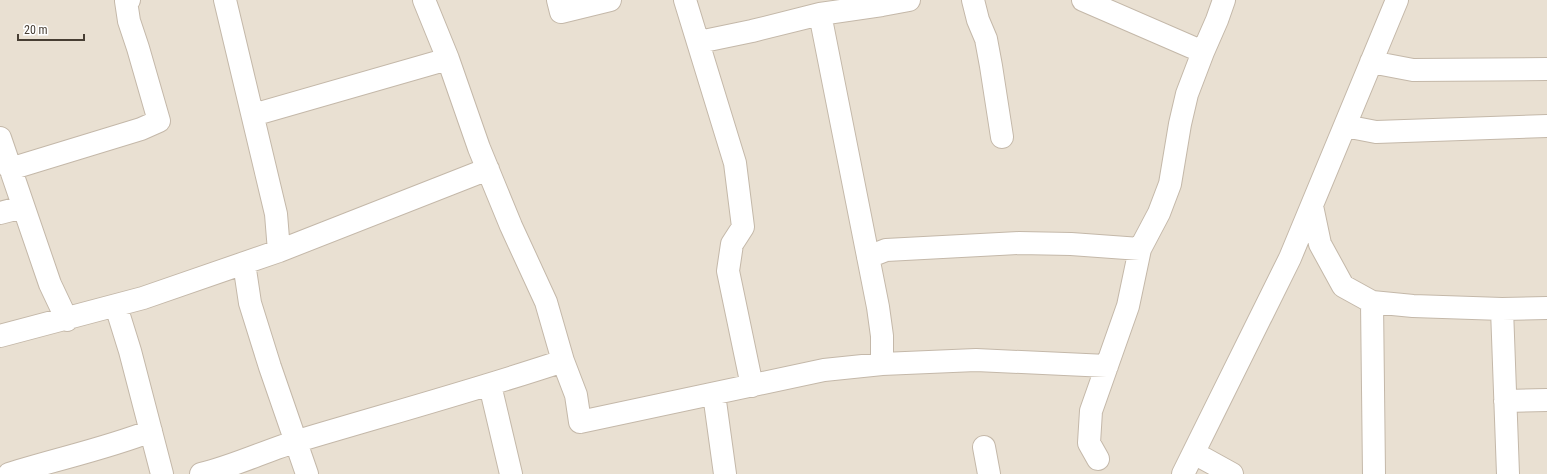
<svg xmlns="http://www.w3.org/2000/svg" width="1547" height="474" viewBox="0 0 1547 474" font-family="'Roboto Condensed',sans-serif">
	<rect width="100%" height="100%" fill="#f4eee4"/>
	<path fill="#e9e0d2" d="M 0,0 L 1547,0 L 1547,474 L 0,474 Z"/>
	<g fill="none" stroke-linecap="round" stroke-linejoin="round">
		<defs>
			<path id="minor" d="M 225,0 L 276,214 L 279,251
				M 424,0 L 448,59 L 479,148 L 511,226 L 546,302 L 563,361 L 576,395 L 580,422 L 824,370 L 882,364 L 976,360 L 1107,366
				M 558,0 L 561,12 L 610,0
				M 685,0 L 735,163 L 743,227 L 732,244 L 728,271 L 752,386
				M 973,0 L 978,20 L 986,39 L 991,66 L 1002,137
				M 1083,0 L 1203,52
				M 820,14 L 878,307 L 882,336 L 882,364
				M 699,42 L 752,31 L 820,14 L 882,5 L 909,0
				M 1371,62 L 1413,70 L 1547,69
				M 253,115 L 448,59
				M 1345,126 L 1376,132 L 1547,126
				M 0,138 L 50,284 L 67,320
				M 10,169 L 141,129 L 159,121 L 138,48 L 129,21 L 126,1 L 129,0
				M 1312,206 L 1320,244 L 1343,286 L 1372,302 L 1374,474
				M 0,213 L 23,207
				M 868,257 L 886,250 L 1019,243 L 1071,244 L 1140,249
				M 244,263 L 250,303 L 270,367 L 307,474
				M 1372,302 L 1413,306 L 1502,309 L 1547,308
				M 116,306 L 130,351 L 162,474
				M 1502,309 L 1508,474
				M 0,336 L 143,298 L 279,251 L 488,169
				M 490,385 L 511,474
				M 714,394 L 725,474
				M 1505,401 L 1547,400
				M 984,447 L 989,474
				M 1194,453 L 1232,474
				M 1098,459 L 1089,443 L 1091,411 L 1128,306 L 1140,249 L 1159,213 L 1170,184 L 1180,124 L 1187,94 L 1203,52 L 1217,20 L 1224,0
				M 9,474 C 56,459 105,449 151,431
				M 201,474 C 235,466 267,450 301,440 C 388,414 476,390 563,361
				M 1183,474 L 1290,258 L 1397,0"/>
		</defs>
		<use href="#minor" stroke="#c4b8a9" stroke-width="24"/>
		<use href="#minor" stroke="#fff" stroke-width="22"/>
	</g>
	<path d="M18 34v6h66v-6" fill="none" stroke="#473e33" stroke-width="2"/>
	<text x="24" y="34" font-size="12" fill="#473e33" stroke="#ffffff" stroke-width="3" paint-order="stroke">20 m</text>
</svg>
